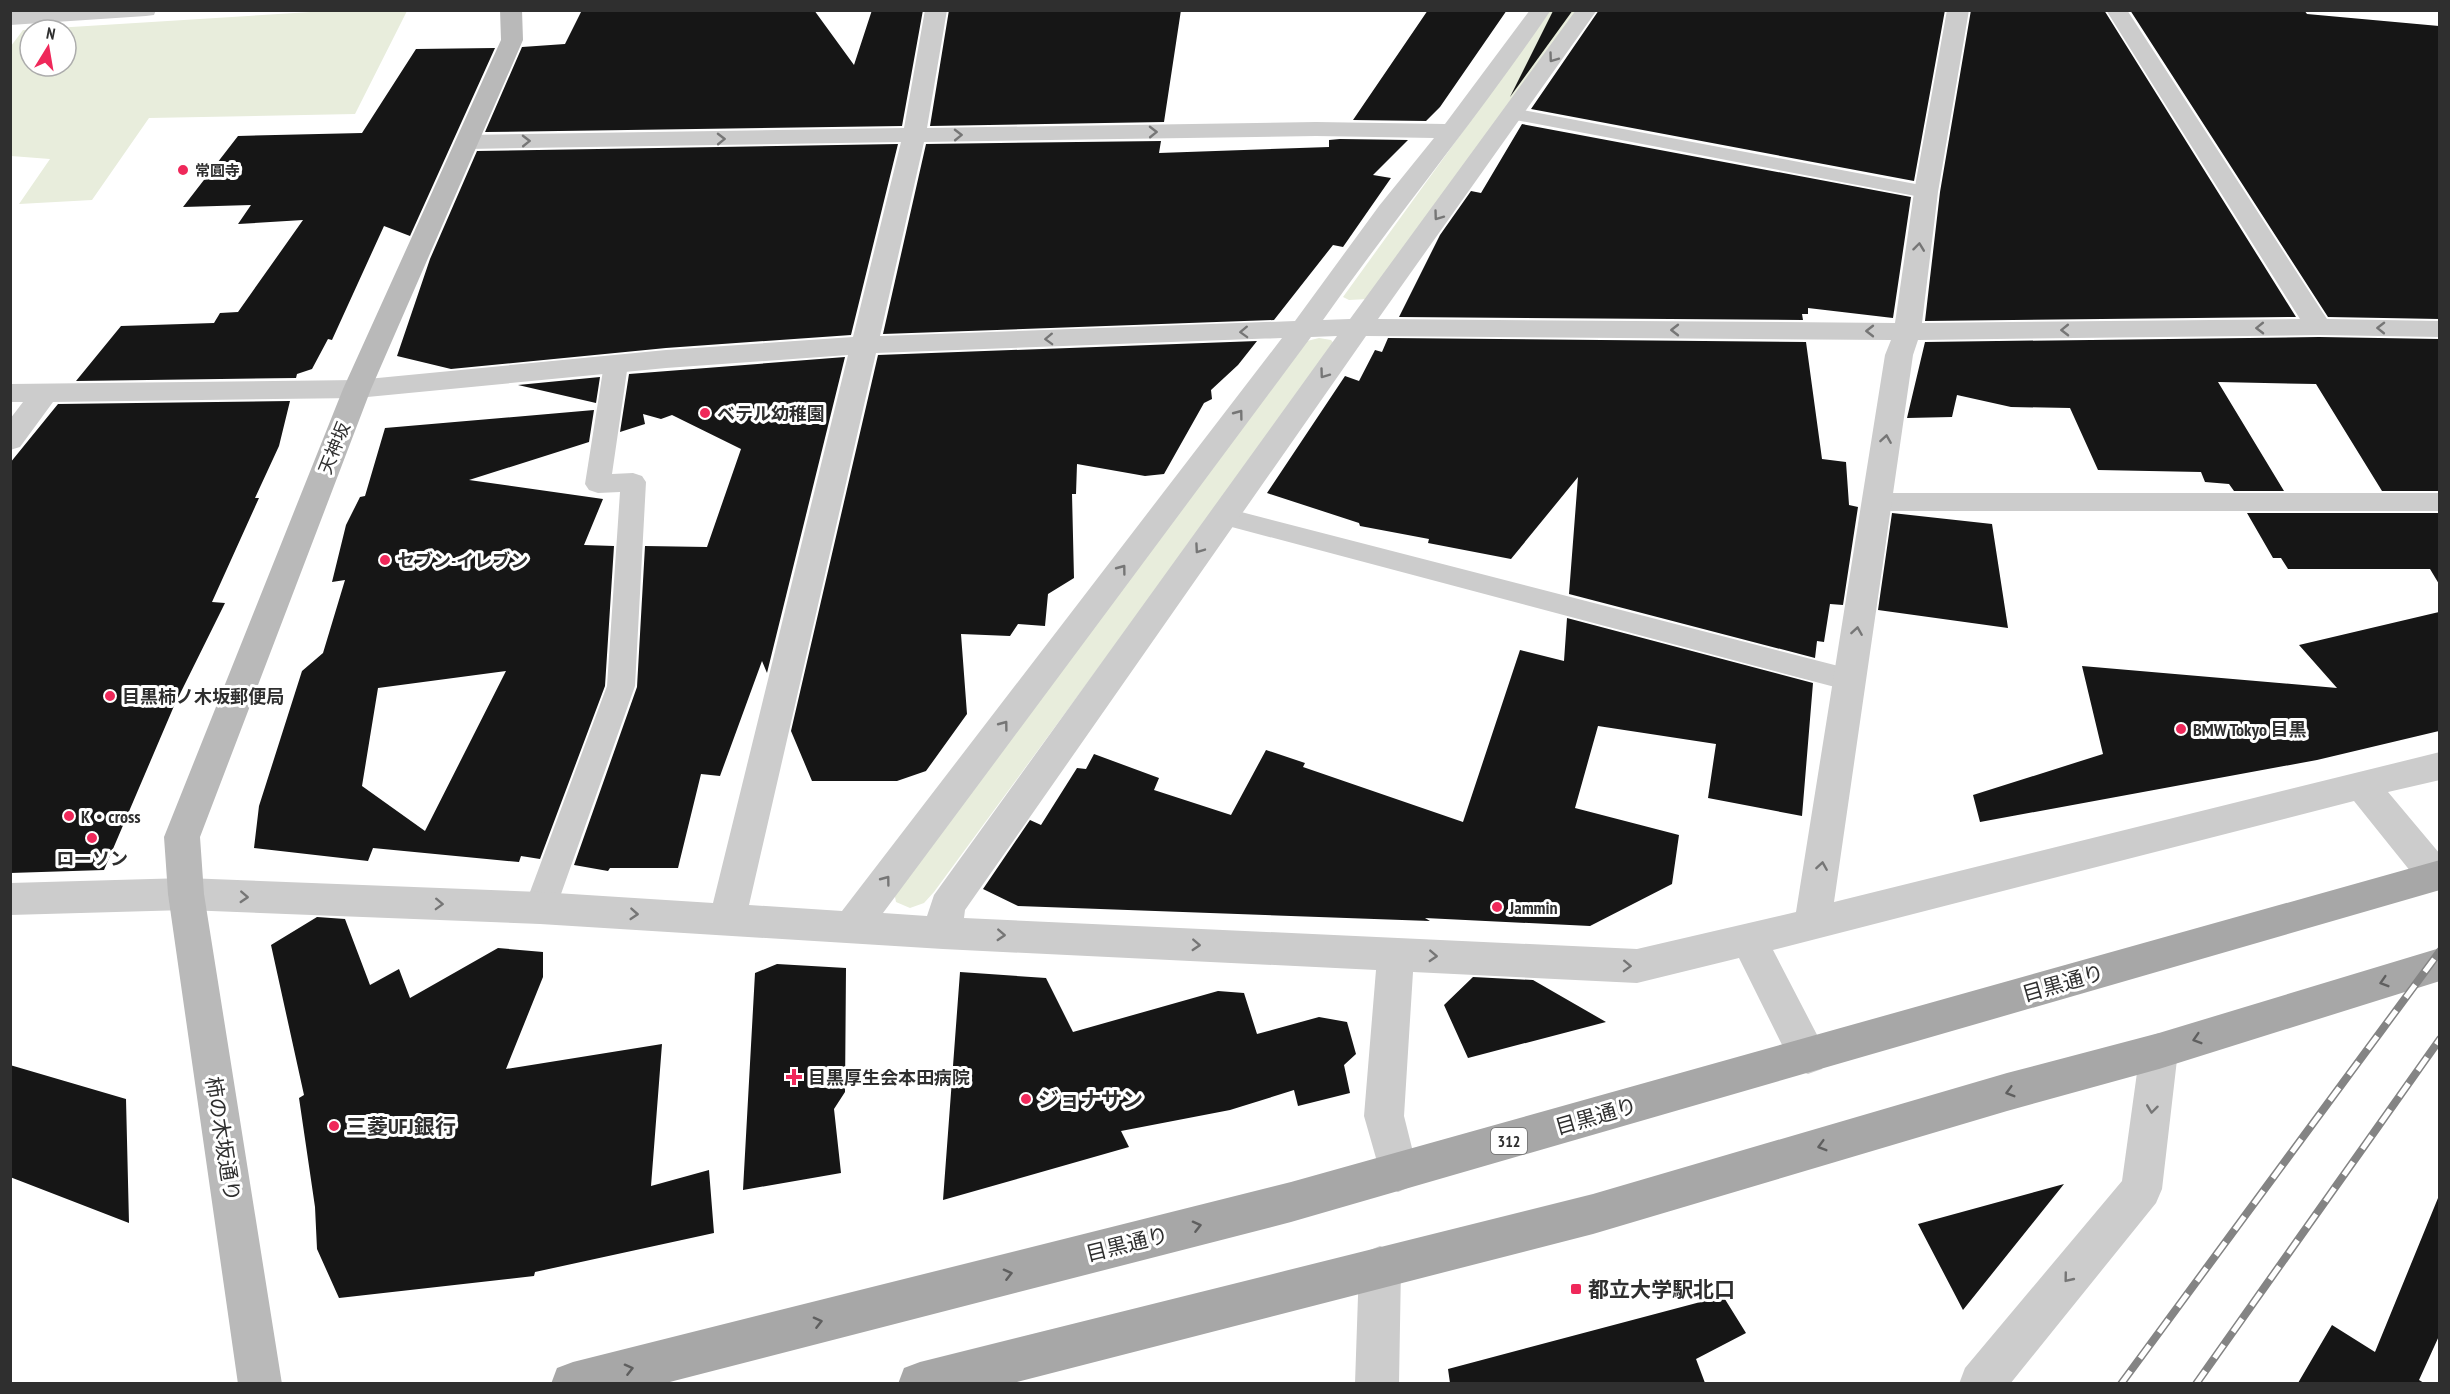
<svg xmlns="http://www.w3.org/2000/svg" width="2450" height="1394" viewBox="0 0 2450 1394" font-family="'PT Sans Narrow','Noto Sans JP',sans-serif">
	<rect width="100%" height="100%" fill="#fff"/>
	<path fill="#e8eddc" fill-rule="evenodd" d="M 343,10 L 407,11 L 355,114 L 149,118 L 92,200 L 19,204 L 50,159 L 11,156 L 11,46 L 23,30 ZM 30,30 L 66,30 L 66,66 L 30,66 Z
		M 1550,11 L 1579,11 L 1368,299 L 1349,300 L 1343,297 Z
		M 1319,338 L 1331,340 L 1335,345 L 934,892 L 924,903 L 910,908 L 896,902 L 894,892 L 1307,341 Z"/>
	<path fill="#161616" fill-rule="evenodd" d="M 582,10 L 814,10 L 854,65 L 872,10 L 923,10 L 902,126 L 485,132 L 522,47 L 565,44 Z
		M 949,10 L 1181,10 L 1164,122 L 930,126 Z
		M 1428,10 L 1507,10 L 1440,107 L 1426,121 L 1353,120 Z
		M 1553,10 L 1573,10 L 1510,97 L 1553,11 Z
		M 1599,10 L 1945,10 L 1914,181 L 1531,109 Z
		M 1971,10 L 2104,10 L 2296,317 L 1925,321 L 1940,192 Z
		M 2130,10 L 2304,10 L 2307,14 L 2439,26 L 2439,319 L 2328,317 Z
		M 495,48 L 410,236 L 384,226 L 332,340 L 328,339 L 312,369 L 297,374 L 296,378 L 76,381 L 121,326 L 214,323 L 220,313 L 238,312 L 303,220 L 238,224 L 251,205 L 183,207 L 238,136 L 362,133 L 416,49 Z
		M 1522,124 L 1911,197 L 1893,318 L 1808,308 L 1808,314 L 1802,314 L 1803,320 L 1399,317 L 1440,235 L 1471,191 L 1481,193 Z
		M 1340,139 L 1408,140 L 1373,175 L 1391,178 L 1343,247 L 1333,245 L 1274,320 L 883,334 L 926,144 L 1161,141 L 1159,153 L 1329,147 L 1329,140 Z
		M 898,144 L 851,335 L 666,348 L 451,369 L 397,356 L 430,259 L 477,151 Z
		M 2319,337 L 2439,339 L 2439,491 L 2382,491 L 2316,384 L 2218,382 L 2284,491 L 2234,491 L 2229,484 L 2205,482 L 2201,472 L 2098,470 L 2070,408 L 2011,407 L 1957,395 L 1952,417 L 1907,418 L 1925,342 Z
		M 1388,338 L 1806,342 L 1822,459 L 1846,462 L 1849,505 L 1858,507 L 1843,605 L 1830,604 L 1824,642 L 1817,641 L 1815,658 L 1569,594 L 1578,477 L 1511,559 L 1428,543 L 1429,539 L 1360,526 L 1359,523 L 1267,493 L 1345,376 L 1359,381 L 1375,350 L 1382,352 Z
		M 1257,341 L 1238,365 L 1211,390 L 1212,399 L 1204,403 L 1164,474 L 1145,476 L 1077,464 L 1076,494 L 1072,494 L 1074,578 L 1048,594 L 1045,626 L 1018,624 L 1010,636 L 961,634 L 967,714 L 926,771 L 897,781 L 812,781 L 791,731 L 878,355 Z
		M 845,357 L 767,673 L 762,661 L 720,776 L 701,774 L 678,868 L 610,868 L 608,871 L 574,865 L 637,687 L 645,546 L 707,547 L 741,449 L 672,415 L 661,419 L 643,414 L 645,424 L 620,432 L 629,374 Z
		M 600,377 L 596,403 L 518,385 Z
		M 290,401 L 279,446 L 255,498 L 259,498 L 212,602 L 225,603 L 174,706 L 104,870 L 10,873 L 10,463 L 58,404 Z
		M 594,410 L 589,442 L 469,480 L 603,499 L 584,545 L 614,546 L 605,686 L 540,859 L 521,856 L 519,862 L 373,848 L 368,861 L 254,848 L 259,806 L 302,671 L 323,653 L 345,580 L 332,582 L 346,525 L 360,497 L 365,496 L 385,428 ZM 506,671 L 425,831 L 362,786 L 378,688 Z
		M 1892,513 L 1992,524 L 2008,628 L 1878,610 Z
		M 2247,513 L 2439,513 L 2439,584 L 2430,569 L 2288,569 L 2281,558 L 2273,558 Z
		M 2439,612 L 2439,731 L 2317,760 L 1980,822 L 1973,795 L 2103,754 L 2082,666 L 2337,688 L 2299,645 Z
		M 1567,618 L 1813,683 L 1802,816 L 1708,798 L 1716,744 L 1598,726 L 1575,808 L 1679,835 L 1672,884 L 1590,926 L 1425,918 L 1430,921 L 1018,906 L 983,889 L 1030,820 L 1041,825 L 1077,768 L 1086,769 L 1094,754 L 1159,778 L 1154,790 L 1231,815 L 1266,750 L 1305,763 L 1303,767 L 1463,822 L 1520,650 L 1564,661 Z
		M 317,917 L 345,919 L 370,985 L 399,969 L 410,998 L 498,948 L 543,952 L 543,977 L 506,1069 L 662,1044 L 651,1186 L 709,1170 L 714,1233 L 535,1272 L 534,1276 L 339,1298 L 317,1249 L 315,1207 L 299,1098 L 304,1095 L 271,945 Z
		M 777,964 L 846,968 L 845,1092 L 834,1109 L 841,1173 L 743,1190 L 755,973 Z
		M 960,972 L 1046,978 L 1073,1032 L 1218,991 L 1244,993 L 1257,1034 L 1319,1017 L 1347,1022 L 1356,1054 L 1344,1065 L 1350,1093 L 1298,1106 L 1294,1090 L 1230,1110 L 1121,1131 L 1129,1147 L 943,1200 Z
		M 1473,977 L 1533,980 L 1606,1022 L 1468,1058 L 1444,1005 Z
		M 10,1065 L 126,1099 L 129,1223 L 10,1177 Z
		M 2064,1184 L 1963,1310 L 1918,1224 Z
		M 2438,1198 L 2439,1336 L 2419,1380 L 2424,1383 L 2298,1383 L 2332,1325 L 2375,1352 Z
		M 1723,1296 L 1746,1333 L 1696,1359 L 1705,1383 L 1450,1383 L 1448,1369 Z"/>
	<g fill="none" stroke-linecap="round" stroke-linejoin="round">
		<path fill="#ccc" fill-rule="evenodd" d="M 1512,108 L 1926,186 L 1933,188 L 1937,192 L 1933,196 L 1926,198 L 1505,118 L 1502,114 L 1505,110 Z
			M 616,356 L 624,359 L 628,364 L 612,474 L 633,473 L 642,476 L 646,482 L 635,686 L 556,908 L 551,918 L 540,922 L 529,918 L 524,908 L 607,686 L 620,492 L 598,493 L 589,490 L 585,484 L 604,364 L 608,359 Z
			M 1877,493 L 2440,493 L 2440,511 L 1877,511 L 1868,508 L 1864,502 L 1868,496 Z
			M 1222,507 L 1850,669 L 1860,672 L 1864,680 L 1860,688 L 1850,691 L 1213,522 L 1209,516 L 1213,510 Z"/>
		<path fill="#ccc" fill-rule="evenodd" d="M 41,10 L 156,10 L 154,15 L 146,16 L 10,25 L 10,12 Z
			M 925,10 L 947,10 L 927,128 L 1316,122 L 1445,124 L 1530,10 L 1551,10 C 1479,116 1397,215 1323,320 L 1350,319 L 1576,10 L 1597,10 L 1378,319 L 1895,323 L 1914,192 L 1947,10 L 1969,10 L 1938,192 L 1922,323 L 2300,319 L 2106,10 L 2127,10 L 2327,319 L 2440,321 L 2440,337 L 2319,335 L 1918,340 L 1913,355 L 1834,902 L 2440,752 L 2440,780 L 2388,792 L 2440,854 L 2440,890 L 2423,887 L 2354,801 L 1773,950 L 1828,1056 L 1822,1069 L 1808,1074 L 1794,1069 L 1739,958 L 1637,983 L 1413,972 L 1404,1116 L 1418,1172 L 1412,1186 L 1398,1192 L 1384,1186 L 1364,1116 L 1376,970 L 943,949 L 540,924 L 186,910 L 10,915 L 10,883 L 186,878 L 540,892 L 713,903 L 848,355 L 666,368 L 357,398 L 53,402 L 20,447 L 10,450 L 10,419 L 23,402 L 10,402 L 10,384 L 357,380 L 666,350 L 853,337 L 901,142 L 467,149 L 459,147 L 455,142 L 459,137 L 467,135 L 904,128 ZM 1316,136 L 1434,138 L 1379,206 L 1295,321 L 880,336 L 924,142 ZM 1337,336 L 934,895 L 927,916 L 883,913 L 1311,337 ZM 1366,336 L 1891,340 L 1885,355 L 1796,912 L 1637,949 L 964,918 L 965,910 ZM 1282,338 L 842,911 L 749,905 L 876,353 Z
			M 2159,1033 L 2173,1038 L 2178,1051 L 2162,1189 L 2156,1203 L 2010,1384 L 1959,1384 L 1965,1368 L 2122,1181 L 2140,1051 L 2145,1038 Z
			M 1380,1246 L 1395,1252 L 1401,1267 L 1399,1384 L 1355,1384 L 1359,1267 L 1365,1252 Z"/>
		<path fill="#b9b9b9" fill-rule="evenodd" d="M 500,10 L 522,10 L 523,40 L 371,389 L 200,837 L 204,894 L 282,1384 L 238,1384 L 168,894 L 164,837 L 343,389 L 501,40 Z"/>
		<path fill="#a7a7a7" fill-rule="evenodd" d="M 2440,860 L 2440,890 L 1291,1222 L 662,1384 L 551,1384 L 557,1368 L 573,1362 L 1291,1182 Z
			M 2440,948 L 2440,981 L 2159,1069 L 2007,1111 L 1593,1234 L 1009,1384 L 898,1384 L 904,1368 L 920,1362 L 1593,1194 L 2007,1073 L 2159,1033 Z"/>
		<defs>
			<path id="rail" d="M 2121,1384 L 2440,951
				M 2196,1384 L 2440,1039"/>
		</defs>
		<use href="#rail" stroke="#848484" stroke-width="8"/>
		<use href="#rail" stroke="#fff" stroke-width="5" stroke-dasharray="16" stroke-linecap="butt"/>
	</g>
	<defs><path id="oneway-chevron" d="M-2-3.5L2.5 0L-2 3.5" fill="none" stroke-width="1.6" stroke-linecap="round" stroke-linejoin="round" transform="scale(1.5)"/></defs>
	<g stroke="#767676">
		<use href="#oneway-chevron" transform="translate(1553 58) rotate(126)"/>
		<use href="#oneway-chevron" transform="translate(1153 132) rotate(-1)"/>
		<use href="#oneway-chevron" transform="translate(958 135) rotate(-1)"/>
		<use href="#oneway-chevron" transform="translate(721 139) rotate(-1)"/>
		<use href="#oneway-chevron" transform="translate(526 141) rotate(-1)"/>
		<use href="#oneway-chevron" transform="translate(1438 216) rotate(126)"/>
		<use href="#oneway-chevron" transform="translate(1919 247) rotate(-83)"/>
		<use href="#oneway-chevron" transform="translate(2260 328) rotate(179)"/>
		<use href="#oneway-chevron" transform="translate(2381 328) rotate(-179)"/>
		<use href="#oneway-chevron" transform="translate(1675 330) rotate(-180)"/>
		<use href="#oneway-chevron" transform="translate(2065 330) rotate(179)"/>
		<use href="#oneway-chevron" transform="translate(1870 331) rotate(-180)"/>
		<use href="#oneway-chevron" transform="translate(1244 332) rotate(178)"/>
		<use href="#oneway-chevron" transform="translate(1049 339) rotate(178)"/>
		<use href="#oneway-chevron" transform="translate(1324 374) rotate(126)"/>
		<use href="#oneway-chevron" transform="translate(1239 414) rotate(-53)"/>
		<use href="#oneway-chevron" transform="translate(1886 439) rotate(-81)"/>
		<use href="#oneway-chevron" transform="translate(1199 549) rotate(125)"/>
		<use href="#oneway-chevron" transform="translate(1122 569) rotate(-53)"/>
		<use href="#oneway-chevron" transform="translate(1857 631) rotate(-81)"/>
		<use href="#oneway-chevron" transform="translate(1004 725) rotate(-53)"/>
		<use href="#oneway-chevron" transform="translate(1822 866) rotate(-81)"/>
		<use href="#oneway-chevron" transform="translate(886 880) rotate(-53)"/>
		<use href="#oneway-chevron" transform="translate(244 897) rotate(3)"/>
		<use href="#oneway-chevron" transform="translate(439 904) rotate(2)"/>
		<use href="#oneway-chevron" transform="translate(634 914) rotate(4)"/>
		<use href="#oneway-chevron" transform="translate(1001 935) rotate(3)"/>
		<use href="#oneway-chevron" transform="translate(1196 945) rotate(3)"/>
		<use href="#oneway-chevron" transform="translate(1433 956) rotate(3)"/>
		<use href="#oneway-chevron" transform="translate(1627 966) rotate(2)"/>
		<use href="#oneway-chevron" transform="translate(2152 1109) rotate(97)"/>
		<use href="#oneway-chevron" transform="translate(2068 1278) rotate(129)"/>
	</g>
	<g stroke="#5f5f5f">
		<use href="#oneway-chevron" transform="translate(2384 982) rotate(163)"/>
		<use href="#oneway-chevron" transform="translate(2197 1039) rotate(163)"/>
		<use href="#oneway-chevron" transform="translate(2010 1092) rotate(164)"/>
		<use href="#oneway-chevron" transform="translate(1822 1146) rotate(164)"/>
		<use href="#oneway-chevron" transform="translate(1197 1226) rotate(-14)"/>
		<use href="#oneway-chevron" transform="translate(1008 1274) rotate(-14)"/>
		<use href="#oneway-chevron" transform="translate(818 1322) rotate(-14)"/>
		<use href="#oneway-chevron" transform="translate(629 1369) rotate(-14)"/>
	</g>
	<g fill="#ef285a" stroke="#fff" stroke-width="2">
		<circle cx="183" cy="170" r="6"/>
		<circle cx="705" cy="413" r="6"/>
		<circle cx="385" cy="560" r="6"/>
		<circle cx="110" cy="696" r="6"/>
		<circle cx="2181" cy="729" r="6"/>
		<circle cx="69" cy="816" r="6"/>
		<circle cx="92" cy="838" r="6"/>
		<circle cx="1497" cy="907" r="6"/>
		<path d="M791 1068h6v6h6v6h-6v6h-6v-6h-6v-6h6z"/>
		<circle cx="1026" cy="1099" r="6"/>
		<circle cx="334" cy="1126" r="6"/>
		<rect x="1570" y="1283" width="12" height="12" rx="3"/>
	</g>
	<g text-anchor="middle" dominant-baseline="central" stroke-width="6" stroke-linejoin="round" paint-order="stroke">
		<g font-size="15" font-weight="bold" fill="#2f2f2f" stroke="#fff" text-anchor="start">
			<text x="195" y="170">常圓寺</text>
		</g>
		<rect fill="#fff" stroke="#6d6d6d" stroke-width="1.5" x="1491" y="1128" width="36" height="26" rx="4.5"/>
		<g font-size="16" font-weight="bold" fill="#2f2f2f">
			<text x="1509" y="1141">312</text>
		</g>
		<g font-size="18" font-weight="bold" fill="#2f2f2f" stroke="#fff" text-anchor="start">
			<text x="717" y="413">ベテル幼稚園</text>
			<text x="397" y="560">セブン-イレブン</text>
			<text x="122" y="696">目黒柿ノ木坂郵便局</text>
			<text x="2193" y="729">BMW Tokyo 目黒</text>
			<text x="81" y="816">K・cross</text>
			<text x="92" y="858" text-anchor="middle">ローソン</text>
			<text x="1509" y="907">Jammin</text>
			<text x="808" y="1077">目黒厚生会本田病院</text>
		</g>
		<g font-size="18" fill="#2f2f2f" stroke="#fff">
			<text transform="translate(334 448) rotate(-68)">天神坂</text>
		</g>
		<g font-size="21" fill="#2f2f2f" stroke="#fff">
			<text transform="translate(2063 983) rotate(-16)">目黒通り</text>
			<text transform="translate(1596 1116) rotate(-16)">目黒通り</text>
			<text transform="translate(223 1139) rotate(81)">柿の木坂通り</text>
			<text transform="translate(1127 1244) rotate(-14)">目黒通り</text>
		</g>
		<g font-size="21" font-weight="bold" fill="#2f2f2f" stroke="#fff" text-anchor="start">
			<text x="1038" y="1099">ジョナサン</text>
			<text x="346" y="1126">三菱UFJ銀行</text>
			<text x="1588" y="1289">都立大学駅北口</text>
		</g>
	</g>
	<rect width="2450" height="1394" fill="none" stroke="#2f2f2f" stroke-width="24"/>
	<g transform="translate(48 48) rotate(11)"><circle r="28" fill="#ffffff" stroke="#acacac" stroke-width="1.5"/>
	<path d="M0-4.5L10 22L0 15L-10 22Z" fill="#ef285a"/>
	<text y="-9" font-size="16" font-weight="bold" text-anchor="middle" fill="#2f2f2f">N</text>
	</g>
</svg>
